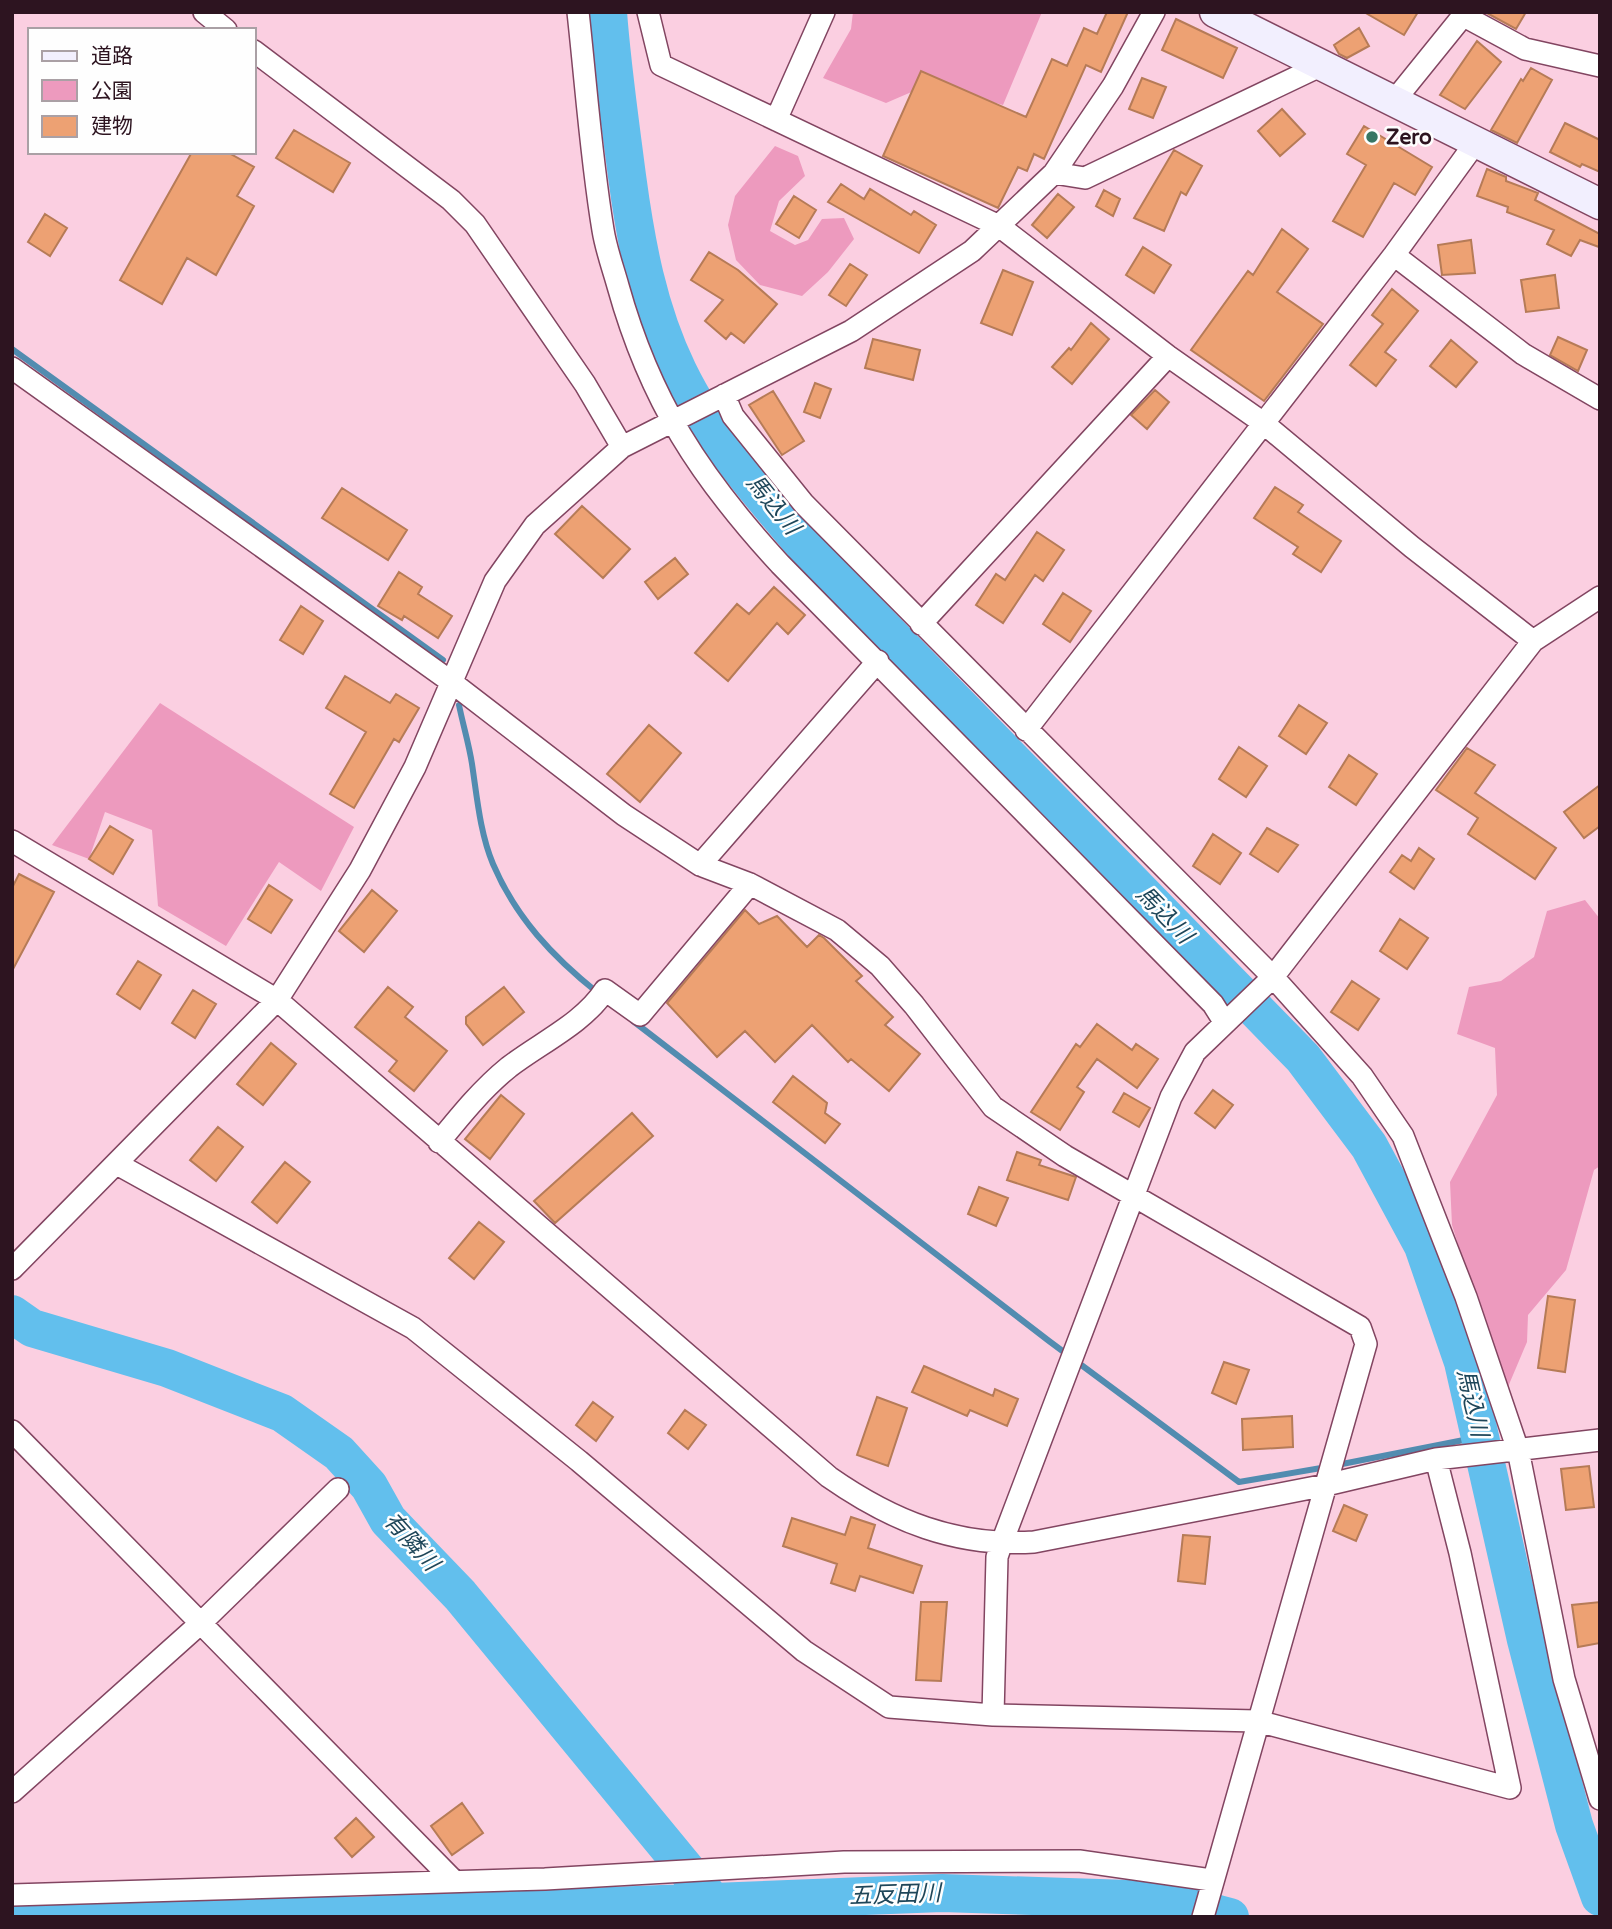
<svg xmlns="http://www.w3.org/2000/svg" width="1612" height="1929" viewBox="0 0 1612 1929" font-family="'Varela Round','Noto Sans JP',sans-serif">
	<rect width="100%" height="100%" fill="#fbcfe1"/>
	<path fill="#ed9abe" d="M 853,12 L 1042,12 L 1003,105 L 930,84 L 886,103 L 823,78 L 851,29 Z
		M 775,146 L 798,156 L 805,176 L 779,201 L 770,231 L 795,245 L 808,240 L 822,219 L 844,218 L 854,239 L 828,272 L 802,296 L 760,285 L 736,260 L 728,225 L 735,196 Z
		M 160,703 L 354,827 L 321,891 L 279,862 L 226,946 L 158,906 L 152,830 L 105,812 L 89,859 L 52,845 Z
		M 1585,900 L 1600,919 L 1600,1166 L 1594,1170 L 1566,1270 L 1528,1315 L 1527,1342 L 1502,1401 L 1493,1357 L 1452,1225 L 1450,1182 L 1497,1095 L 1495,1048 L 1457,1034 L 1469,987 L 1501,981 L 1534,957 L 1547,911 Z"/>
	<g fill="none" stroke-linecap="round" stroke-linejoin="round">
		<path stroke="#528cb0" stroke-width="6" d="M 12,349 L 443,660
			M 459,705 C 463,725 469,744 472,764 C 477,797 480,833 493,864 C 516,918 553,957 598,993
			M 633,1021 L 1049,1341 L 1239,1482 L 1327,1467
			M 1337,1465 L 1479,1437"/>
		<path stroke="#62bfed" stroke-width="38" d="M 608,12 C 612,67 620,121 627,176 C 636,243 648,309 678,371 C 712,441 766,500 816,559 L 1303,1058 L 1369,1146 L 1423,1246 L 1463,1362 L 1526,1640 L 1574,1825 L 1600,1897
			M 12,1314 L 32,1328 L 167,1368 L 282,1413 L 339,1453 L 369,1486 L 388,1520 L 460,1595 L 713,1902
			M 12,1911 L 351,1916 L 942,1893 L 1129,1899 L 1196,1908 L 1230,1917"/>
	</g>
	<path fill="#eda173" stroke="#b67b57" stroke-width="2" d="M 1107,12 L 1128,12 L 1101,72 L 1086,65 L 1044,159 L 1034,154 L 1027,171 L 1018,167 L 998,208 L 883,156 L 921,71 L 1026,117 L 1052,59 L 1067,66 L 1084,28 L 1097,34 Z
		M 1364,12 L 1418,12 L 1404,35 Z
		M 1485,12 L 1526,12 L 1516,29 Z
		M 1176,19 L 1237,48 L 1223,78 L 1162,50 Z
		M 1359,28 L 1369,46 L 1347,58 L 1339,54 L 1334,45 Z
		M 1477,41 L 1501,62 L 1465,109 L 1440,95 Z
		M 1531,68 L 1552,80 L 1517,143 L 1491,130 L 1521,79 L 1523,81 Z
		M 1142,78 L 1166,87 L 1153,118 L 1129,109 Z
		M 1282,109 L 1305,134 L 1280,156 L 1258,131 Z
		M 1565,123 L 1600,140 L 1600,172 L 1582,164 L 1580,167 L 1550,152 Z
		M 1364,126 L 1432,167 L 1415,195 L 1394,183 L 1363,237 L 1333,221 L 1366,165 L 1347,154 Z
		M 294,130 L 350,163 L 333,192 L 276,158 Z
		M 1174,150 L 1202,166 L 1186,195 L 1181,192 L 1164,231 L 1134,218 Z
		M 192,152 L 227,152 L 254,167 L 237,196 L 254,206 L 216,275 L 187,258 L 162,304 L 120,280 Z
		M 1487,169 L 1506,177 L 1506,181 L 1538,193 L 1535,200 L 1600,234 L 1599,247 L 1580,240 L 1571,256 L 1547,244 L 1554,230 L 1507,212 L 1508,207 L 1477,196 Z
		M 841,184 L 864,199 L 870,189 L 911,215 L 914,211 L 936,225 L 919,253 L 828,202 Z
		M 1104,190 L 1120,199 L 1113,216 L 1096,206 Z
		M 1058,194 L 1074,207 L 1047,238 L 1032,225 Z
		M 794,196 L 816,210 L 799,238 L 776,224 Z
		M 45,214 L 67,228 L 50,256 L 28,242 Z
		M 1282,229 L 1308,249 L 1277,292 L 1323,324 L 1264,401 L 1191,350 L 1248,271 L 1253,275 Z
		M 1471,240 L 1475,273 L 1442,275 L 1438,245 Z
		M 1143,247 L 1171,265 L 1154,293 L 1126,275 Z
		M 709,252 L 738,270 L 777,304 L 744,343 L 731,333 L 726,339 L 705,321 L 723,300 L 691,280 Z
		M 850,264 L 867,275 L 846,306 L 829,295 Z
		M 1003,270 L 1033,282 L 1012,335 L 981,323 Z
		M 1555,275 L 1559,308 L 1526,312 L 1521,280 Z
		M 1392,289 L 1418,311 L 1385,352 L 1396,360 L 1376,386 L 1350,365 L 1383,324 L 1372,315 Z
		M 1091,323 L 1109,339 L 1072,384 L 1052,367 L 1069,348 L 1071,350 Z
		M 1558,337 L 1587,350 L 1578,371 L 1550,355 Z
		M 873,339 L 920,350 L 913,380 L 865,368 Z
		M 1451,340 L 1477,362 L 1456,387 L 1430,366 Z
		M 815,383 L 831,389 L 820,418 L 804,412 Z
		M 1155,390 L 1169,402 L 1147,429 L 1131,415 Z
		M 773,391 L 804,441 L 782,455 L 749,405 Z
		M 1275,487 L 1303,505 L 1298,512 L 1341,541 L 1321,572 L 1293,554 L 1298,547 L 1254,518 Z
		M 342,488 L 407,530 L 388,560 L 322,518 Z
		M 582,506 L 630,549 L 603,578 L 555,534 Z
		M 1037,532 L 1064,550 L 1043,581 L 1035,575 L 1003,623 L 976,605 L 996,574 L 1005,580 Z
		M 675,558 L 688,574 L 658,599 L 645,582 Z
		M 399,572 L 422,587 L 418,594 L 452,616 L 438,638 L 404,616 L 402,620 L 378,606 Z
		M 774,587 L 805,615 L 788,634 L 777,623 L 728,681 L 695,653 L 737,604 L 749,614 Z
		M 1063,593 L 1091,611 L 1070,642 L 1043,624 Z
		M 301,606 L 323,621 L 303,654 L 280,640 Z
		M 345,676 L 390,703 L 396,694 L 419,708 L 399,742 L 394,739 L 354,808 L 330,794 L 366,732 L 326,708 Z
		M 1299,705 L 1327,723 L 1306,754 L 1279,736 Z
		M 649,725 L 681,753 L 640,802 L 607,774 Z
		M 1239,747 L 1267,766 L 1246,797 L 1219,779 Z
		M 1467,748 L 1495,765 L 1475,793 L 1556,848 L 1535,879 L 1468,834 L 1478,818 L 1436,790 Z
		M 1349,755 L 1377,774 L 1356,805 L 1329,787 Z
		M 1600,785 L 1600,826 L 1584,838 L 1564,812 Z
		M 110,826 L 133,840 L 113,874 L 89,859 Z
		M 1267,828 L 1298,845 L 1278,872 L 1250,854 Z
		M 1213,834 L 1241,853 L 1220,884 L 1193,866 Z
		M 1419,848 L 1434,859 L 1414,889 L 1390,872 L 1402,855 L 1411,861 Z
		M 19,874 L 54,892 L 12,971 L 12,888 Z
		M 269,885 L 292,900 L 271,933 L 248,919 Z
		M 372,890 L 397,911 L 364,952 L 339,931 Z
		M 745,910 L 759,924 L 777,916 L 807,947 L 819,935 L 824,938 L 862,976 L 856,981 L 893,1017 L 885,1025 L 920,1054 L 889,1091 L 851,1059 L 848,1062 L 812,1025 L 775,1062 L 745,1031 L 717,1057 L 667,1003 Z
		M 1400,919 L 1428,938 L 1407,969 L 1380,951 Z
		M 138,961 L 161,975 L 140,1009 L 117,994 Z
		M 1352,981 L 1379,999 L 1358,1030 L 1331,1012 Z
		M 388,987 L 413,1007 L 405,1017 L 447,1051 L 414,1091 L 389,1071 L 397,1061 L 355,1027 Z
		M 504,987 L 524,1012 L 483,1045 L 466,1024 L 466,1017 Z
		M 193,990 L 216,1004 L 195,1038 L 172,1023 Z
		M 1097,1024 L 1132,1050 L 1136,1044 L 1158,1059 L 1137,1088 L 1097,1059 L 1077,1087 L 1084,1092 L 1060,1130 L 1031,1112 L 1076,1044 L 1080,1047 Z
		M 271,1043 L 296,1064 L 263,1105 L 237,1084 Z
		M 793,1076 L 827,1103 L 825,1113 L 840,1124 L 825,1143 L 773,1102 Z
		M 1213,1090 L 1233,1105 L 1215,1128 L 1195,1113 Z
		M 1124,1093 L 1150,1108 L 1139,1127 L 1113,1112 Z
		M 501,1095 L 524,1114 L 490,1159 L 465,1139 Z
		M 632,1113 L 653,1136 L 555,1223 L 534,1201 Z
		M 218,1127 L 243,1147 L 216,1181 L 190,1160 Z
		M 1017,1152 L 1041,1160 L 1039,1165 L 1076,1177 L 1068,1200 L 1007,1180 Z
		M 285,1162 L 310,1182 L 277,1223 L 252,1202 Z
		M 979,1187 L 1008,1198 L 996,1226 L 968,1214 Z
		M 479,1222 L 504,1242 L 474,1279 L 449,1258 Z
		M 1548,1296 L 1575,1300 L 1565,1372 L 1538,1368 Z
		M 1224,1362 L 1249,1370 L 1236,1404 L 1212,1393 Z
		M 924,1366 L 993,1396 L 995,1389 L 1018,1399 L 1007,1426 L 970,1410 L 967,1416 L 912,1392 Z
		M 877,1397 L 907,1408 L 888,1466 L 857,1455 Z
		M 593,1402 L 613,1417 L 596,1441 L 576,1425 Z
		M 685,1410 L 706,1425 L 688,1449 L 668,1433 Z
		M 1292,1416 L 1293,1447 L 1243,1450 L 1242,1419 Z
		M 1589,1466 L 1594,1507 L 1566,1510 L 1561,1469 Z
		M 1344,1505 L 1367,1515 L 1356,1541 L 1333,1531 Z
		M 851,1517 L 875,1525 L 868,1548 L 922,1566 L 913,1593 L 860,1576 L 855,1591 L 831,1583 L 837,1564 L 783,1546 L 792,1518 L 845,1535 Z
		M 1183,1535 L 1210,1537 L 1205,1584 L 1178,1581 Z
		M 921,1602 L 947,1602 L 941,1681 L 916,1680 Z
		M 1600,1602 L 1600,1643 L 1578,1647 L 1572,1605 Z
		M 462,1803 L 483,1833 L 452,1855 L 431,1826 Z
		M 356,1818 L 374,1837 L 352,1857 L 335,1838 Z"/>
	<g fill="none" stroke-linecap="round" stroke-linejoin="round">
		<defs>
			<path id="street" d="M 204,12 L 226,30
				M 578,12 C 586,84 591,158 603,230 C 606,249 613,268 618,286 C 650,401 700,477 780,564 L 1213,1004 L 1225,1023
				M 648,12 L 661,65 L 999,226 L 1168,356 L 1262,422 L 1412,547 L 1533,641
				M 1464,16 L 1525,49 L 1600,66
				M 254,51 L 451,200 L 475,224 L 585,384 L 622,447
				M 1394,101 L 1466,12
				M 776,120 L 824,12
				M 1054,173 L 1085,178 L 1320,66
				M 1394,255 L 1523,354 L 1600,399
				M 12,368 L 450,681 L 624,815 L 700,865 L 750,884 L 837,930 L 880,966 L 914,1005 L 993,1107 L 1065,1156 L 1360,1327 L 1366,1344 L 1203,1917
				M 724,395 L 733,416 L 804,504 L 1273,977 L 1362,1076 L 1403,1136 L 1466,1297 L 1518,1450 L 1564,1679 L 1600,1799
				M 921,624 L 1168,356
				M 1026,730 L 1394,255 L 1476,142
				M 12,841 L 277,1000 L 829,1477 C 892,1521 956,1547 1034,1542 L 1326,1485 L 1436,1459 L 1600,1440
				M 700,865 L 878,661
				M 439,1142 C 461,1115 482,1089 509,1067 C 540,1043 584,1023 605,990 L 640,1015 L 750,884
				M 117,1164 L 413,1328 L 579,1461 L 804,1651 L 889,1707 L 993,1715 L 1257,1721 L 1510,1788 L 1460,1553 L 1436,1459
				M 12,1269 L 277,1000 L 360,870 L 415,767 L 495,581 L 535,525 L 622,447 L 851,331 L 972,251 L 1054,173 L 1113,86 L 1154,12
				M 12,1431 L 454,1881
				M 993,1715 L 997,1557 L 1001,1545 L 1171,1097 L 1195,1052 L 1273,977 L 1533,641 L 1600,597
				M 12,1792 L 202,1622 L 338,1489
				M 12,1895 L 545,1879 L 844,1862 L 1079,1861 L 1211,1880"/>
			<path id="secondary" d="M 1215,12 L 1600,204"/>
		</defs>
		<use href="#street" stroke="#824561" stroke-width="24"/>
		<use href="#secondary" stroke="#824561" stroke-width="33"/>
		<use href="#street" stroke="#fff" stroke-width="21"/>
		<use href="#secondary" stroke="#f2effe" stroke-width="30"/>
	</g>
	<circle fill="#377664" stroke="#fefefe" stroke-width="2.5" cx="1372" cy="137" r="7"/>
	<g text-anchor="middle" dominant-baseline="central" stroke-width="5" stroke-linejoin="round" paint-order="stroke">
		<g font-size="21" font-weight="bold" fill="#2d1420" stroke="#fefefe" text-anchor="start">
			<text x="1386" y="137">Zero</text>
		</g>
		<g font-size="23" font-style="italic" fill="#1e4659" stroke="#fefefe">
			<text transform="translate(773 505) rotate(51)">馬込川</text>
			<text transform="translate(1164 915) rotate(46)">馬込川</text>
			<text transform="translate(1472 1403) rotate(77)">馬込川</text>
			<text transform="translate(411 1542) rotate(48)">有隣川</text>
			<text transform="translate(895 1895) rotate(-2)">五反田川</text>
		</g>
	</g>
	<rect width="1612" height="1929" fill="none" stroke="#2d1420" stroke-width="28"/>
	<rect x="28" y="28" width="228" height="126" fill="#fefefe" stroke="#aaa0a5" stroke-width="2"/>
	<rect x="42" y="51" width="35" height="10" fill="#f2effe" stroke="#aaa0a5" stroke-width="2"/>
	<text x="91" y="63" font-size="21" fill="#2d1420">道路</text>
	<rect x="42" y="80" width="35" height="21" fill="#ed9abe" stroke="#aaa0a5" stroke-width="2"/>
	<text x="91" y="98" font-size="21" fill="#2d1420">公園</text>
	<rect x="42" y="116" width="35" height="21" fill="#eda173" stroke="#aaa0a5" stroke-width="2"/>
	<text x="91" y="133" font-size="21" fill="#2d1420">建物</text>
</svg>
